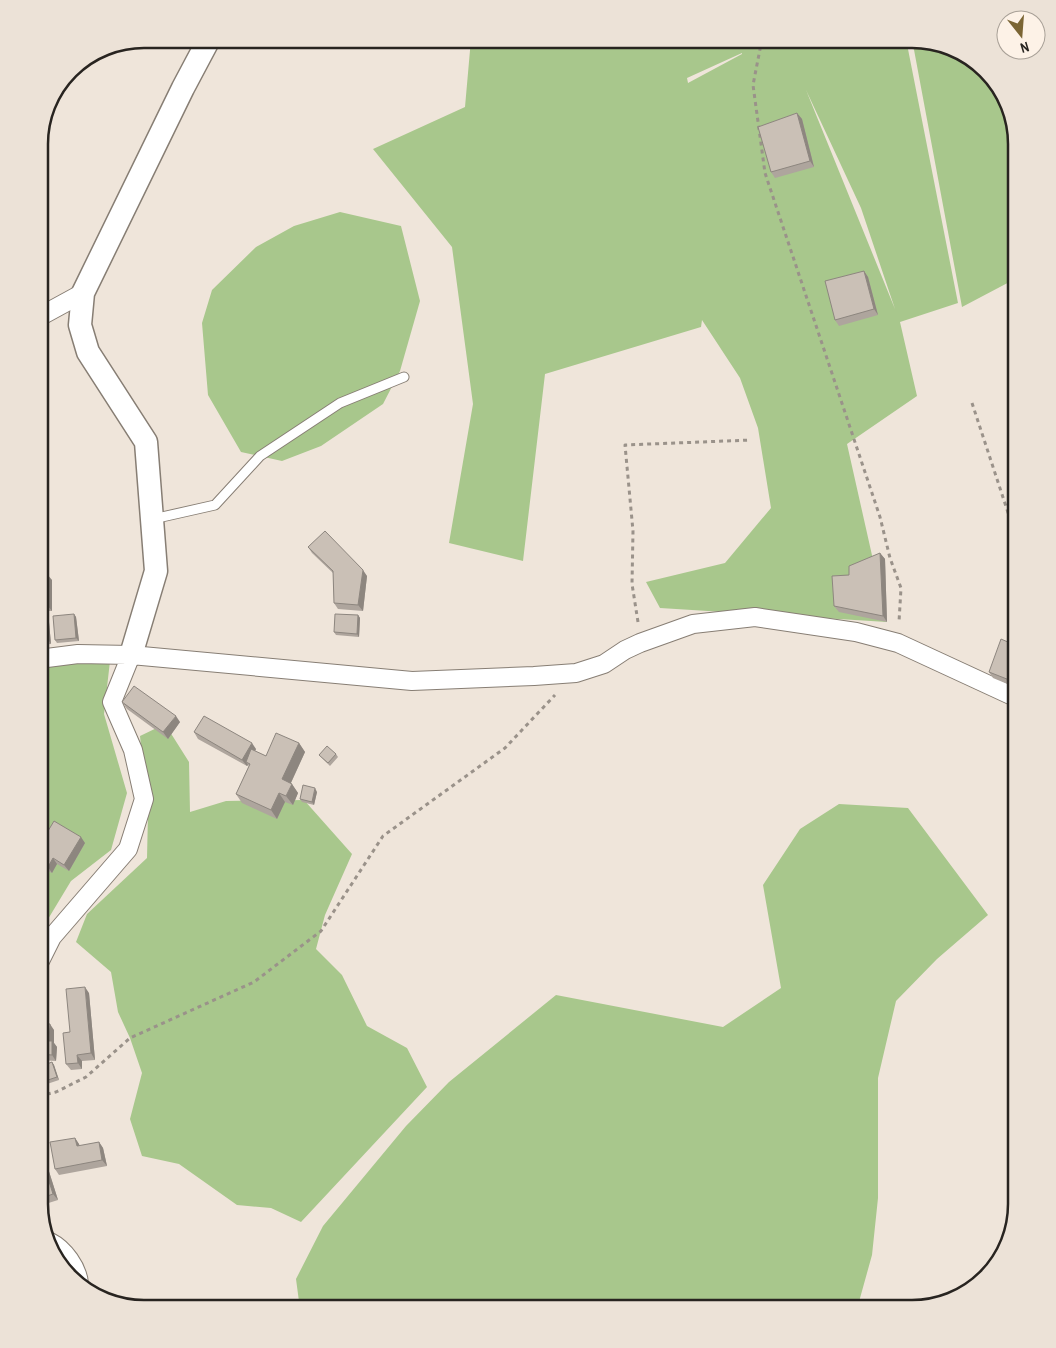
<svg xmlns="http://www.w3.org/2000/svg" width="1056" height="1348" viewBox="0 0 1056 1348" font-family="'Archivo Narrow',sans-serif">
	<rect width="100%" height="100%" fill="#efe5da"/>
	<path fill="#a8c78c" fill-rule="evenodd" d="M 471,39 L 906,39 L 958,303 L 900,322 L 917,396 L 847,444 L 887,622 L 660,608 L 646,582 L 725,563 L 771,508 L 758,428 L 740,378 L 702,320 L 701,327 L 545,374 L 523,561 L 449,543 L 473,404 L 452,247 L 373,149 L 465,107 ZM 742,53 L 742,54 L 688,83 L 687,78 ZM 806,90 L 861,208 L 895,309 Z
		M 912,39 L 919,39 L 965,53 L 1000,86 L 1017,144 L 1017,278 L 962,307 Z
		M 340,212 L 401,226 L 420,301 L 400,371 L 383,404 L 321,446 L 282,461 L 241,452 L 208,395 L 202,323 L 212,290 L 256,247 L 294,226 Z
		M 110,661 L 104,714 L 127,793 L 111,850 L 71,881 L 39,934 L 39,666 Z
		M 165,724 L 189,762 L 190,812 L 226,801 L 304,800 L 352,854 L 325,915 L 316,949 L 342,975 L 367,1026 L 407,1048 L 427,1087 L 301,1222 L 271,1208 L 237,1205 L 179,1164 L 142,1156 L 130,1119 L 142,1073 L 130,1038 L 118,1012 L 111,972 L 76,942 L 87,914 L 147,858 L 148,814 L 140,736 Z
		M 839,804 L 908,808 L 988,915 L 937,959 L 896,1001 L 878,1078 L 878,1198 L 872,1255 L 857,1309 L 300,1309 L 296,1279 L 323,1226 L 406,1126 L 449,1082 L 556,995 L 723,1027 L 781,988 L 763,885 L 800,829 Z"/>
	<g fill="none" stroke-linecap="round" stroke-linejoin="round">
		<defs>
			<path id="service" d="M 153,519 L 215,505 L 260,456 L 340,403 L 404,377"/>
			<path id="minor" d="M 39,317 L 83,293
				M 39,659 L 78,654 L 131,655 L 412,681 L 534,676 L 576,673 L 604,664 L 625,650 L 640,643 L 693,624 L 755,617 L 856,632 L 898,643 L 1017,698
				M 39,963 L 52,937 L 128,849 L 144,799 L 133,750 L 112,702 L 131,655
				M 50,1242 C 64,1249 78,1268 79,1284"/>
			<path id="tertiary" d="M 131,655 L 156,571 L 146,442 L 88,352 L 80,325 L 83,293 L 183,88 L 209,39"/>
		</defs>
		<use href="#service" stroke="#877e74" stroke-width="11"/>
		<use href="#minor" stroke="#877e74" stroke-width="20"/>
		<use href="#tertiary" stroke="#877e74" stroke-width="25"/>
		<path stroke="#9a928a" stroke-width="3" stroke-dasharray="4 4" stroke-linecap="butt" d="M 762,39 L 753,85 L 765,173 L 880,517 L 890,558 L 901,588 L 899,622
			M 972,403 L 1017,540
			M 638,622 L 632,584 L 633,531 L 625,445 L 751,440
			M 39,1096 L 56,1092 L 86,1077 L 130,1038 L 254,982 L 321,931 L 383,836 L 505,748 L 555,695"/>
		<use href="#service" stroke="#fff" stroke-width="9"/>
		<use href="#minor" stroke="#fff" stroke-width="18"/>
		<use href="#tertiary" stroke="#fff" stroke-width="22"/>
	</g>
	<path fill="#aea59d" d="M 797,113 L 802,119 L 814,167 L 775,178 L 771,172 Z
		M 864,271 L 868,277 L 878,315 L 839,326 L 835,320 Z
		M 308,547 L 367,576 L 363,611 L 338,609 L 334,603 L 333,573 L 312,553 Z
		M 880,553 L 885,559 L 887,622 L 839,612 L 834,606 L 849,575 Z
		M 39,574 L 52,580 L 52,611 L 39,611 Z
		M 74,614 L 76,617 L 79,641 L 57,643 L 55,640 Z
		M 358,615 L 360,618 L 359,637 L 336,635 L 334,632 Z
		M 46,619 L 49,622 L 51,644 L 39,645 L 39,620 Z
		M 1017,646 L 1017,688 L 993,678 L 989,672 Z
		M 122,702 L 180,722 L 168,739 L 127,709 Z
		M 194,732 L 256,749 L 255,751 L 266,756 L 299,743 L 305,752 L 291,783 L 298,793 L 293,805 L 285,802 L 277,819 L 242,803 L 236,794 L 249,766 L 248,765 L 247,766 L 198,739 Z
		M 336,754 L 338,757 L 330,766 L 319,755 Z
		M 317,792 L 314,805 L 302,802 L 300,799 Z
		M 85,843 L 69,871 L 57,864 L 52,873 L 39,866 L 39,846 Z
		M 89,993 L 95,1060 L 82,1061 L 82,1069 L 71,1070 L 66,1064 Z
		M 39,1023 L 54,1030 L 54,1043 L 57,1047 L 56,1061 L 39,1060 Z
		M 52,1062 L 54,1065 L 59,1080 L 44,1085 L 42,1082 Z
		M 75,1138 L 80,1146 L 99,1142 L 103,1148 L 107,1166 L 59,1175 L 55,1169 Z
		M 41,1156 L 46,1162 L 58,1200 L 39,1206 L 39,1157 Z"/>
	<path fill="#8d867f" d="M 797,113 L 802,119 L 814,167 L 810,161 Z
		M 864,271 L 868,277 L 878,315 L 874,309 Z
		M 880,553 L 885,559 L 887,622 L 883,616 Z
		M 363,570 L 367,576 L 363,611 L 358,605 Z
		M 47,574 L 52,580 L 52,611 L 47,605 Z
		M 74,614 L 76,617 L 79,641 L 76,638 Z
		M 358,615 L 360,618 L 359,637 L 357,634 Z
		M 46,619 L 49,622 L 51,644 L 49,641 Z
		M 1017,648 L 1017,663 L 1014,657 Z
		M 176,716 L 180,722 L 168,739 L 163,732 Z
		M 252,743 L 256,749 L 249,763 L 246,762 L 248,765 L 247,766 L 242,760 Z
		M 299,743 L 305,752 L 288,789 L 282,779 Z
		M 292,784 L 298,793 L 293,805 L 286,796 Z
		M 315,788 L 317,792 L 314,805 L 312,802 Z
		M 279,793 L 285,802 L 277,819 L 271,810 Z
		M 81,837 L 85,843 L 69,871 L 64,865 Z
		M 53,858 L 57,864 L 52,873 L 48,867 Z
		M 85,987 L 89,993 L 95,1060 L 91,1053 Z
		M 50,1024 L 54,1030 L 54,1043 L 57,1047 L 56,1061 L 52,1055 L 49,1041 Z
		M 77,1055 L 82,1061 L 82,1069 L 78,1063 Z
		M 52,1062 L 54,1065 L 59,1080 L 57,1077 Z
		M 75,1138 L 79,1144 L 81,1152 L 77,1146 Z
		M 99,1142 L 103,1148 L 107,1166 L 102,1160 Z
		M 41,1156 L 46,1162 L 58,1200 L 53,1194 Z"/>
	<path fill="#cac0b6" stroke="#8d867f" d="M 797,113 L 810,161 L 771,172 L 758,127 Z
		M 864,271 L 874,309 L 835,320 L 825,281 Z
		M 325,531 L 363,570 L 358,605 L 334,603 L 333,571 L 308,547 Z
		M 880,553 L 883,616 L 834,606 L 832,576 L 849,575 L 849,566 Z
		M 39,574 L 47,574 L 47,605 L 39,605 Z
		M 74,614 L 76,638 L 55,640 L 53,616 Z
		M 335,614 L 358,615 L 357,634 L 334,632 Z
		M 46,619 L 49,641 L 39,642 L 39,620 Z
		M 1001,639 L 1017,646 L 1017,648 L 1014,657 L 1017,659 L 1017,683 L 989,672 Z
		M 134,686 L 176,716 L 163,732 L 122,702 Z
		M 204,716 L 252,743 L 242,760 L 194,732 Z
		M 276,733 L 299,743 L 282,779 L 292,784 L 286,796 L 279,793 L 271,810 L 236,794 L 250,764 L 246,762 L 251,749 L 266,756 Z
		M 327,746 L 336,754 L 328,763 L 319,755 Z
		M 303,785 L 315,788 L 312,802 L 300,799 Z
		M 54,821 L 81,837 L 64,865 L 53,858 L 48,867 L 39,862 L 39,846 Z
		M 85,987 L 91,1053 L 77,1055 L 78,1063 L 66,1064 L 63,1033 L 70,1032 L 66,989 Z
		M 39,1023 L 50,1024 L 49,1041 L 52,1041 L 52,1055 L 39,1054 Z
		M 52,1062 L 57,1077 L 42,1082 L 39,1073 L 39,1067 Z
		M 75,1138 L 77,1146 L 99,1142 L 102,1160 L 55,1169 L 50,1142 Z
		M 41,1156 L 53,1194 L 39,1199 L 39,1157 Z"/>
	<path d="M0 0H1056V1348H0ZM144 48H912A96 96 0 0 1 1008 144V1204A96 96 0 0 1 912 1300H144A96 96 0 0 1 48 1204V144A96 96 0 0 1 144 48Z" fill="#ece2d7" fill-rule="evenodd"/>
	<path fill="none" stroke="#282420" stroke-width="2.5" d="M144 48H912A96 96 0 0 1 1008 144V1204A96 96 0 0 1 912 1300H144A96 96 0 0 1 48 1204V144A96 96 0 0 1 144 48Z"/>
	<g transform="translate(1021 35) rotate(163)"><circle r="24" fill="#fdf2e7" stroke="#a8a097"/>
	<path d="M0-4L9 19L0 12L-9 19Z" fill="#7b6534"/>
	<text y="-8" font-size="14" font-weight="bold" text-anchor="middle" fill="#282420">N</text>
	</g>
</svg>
